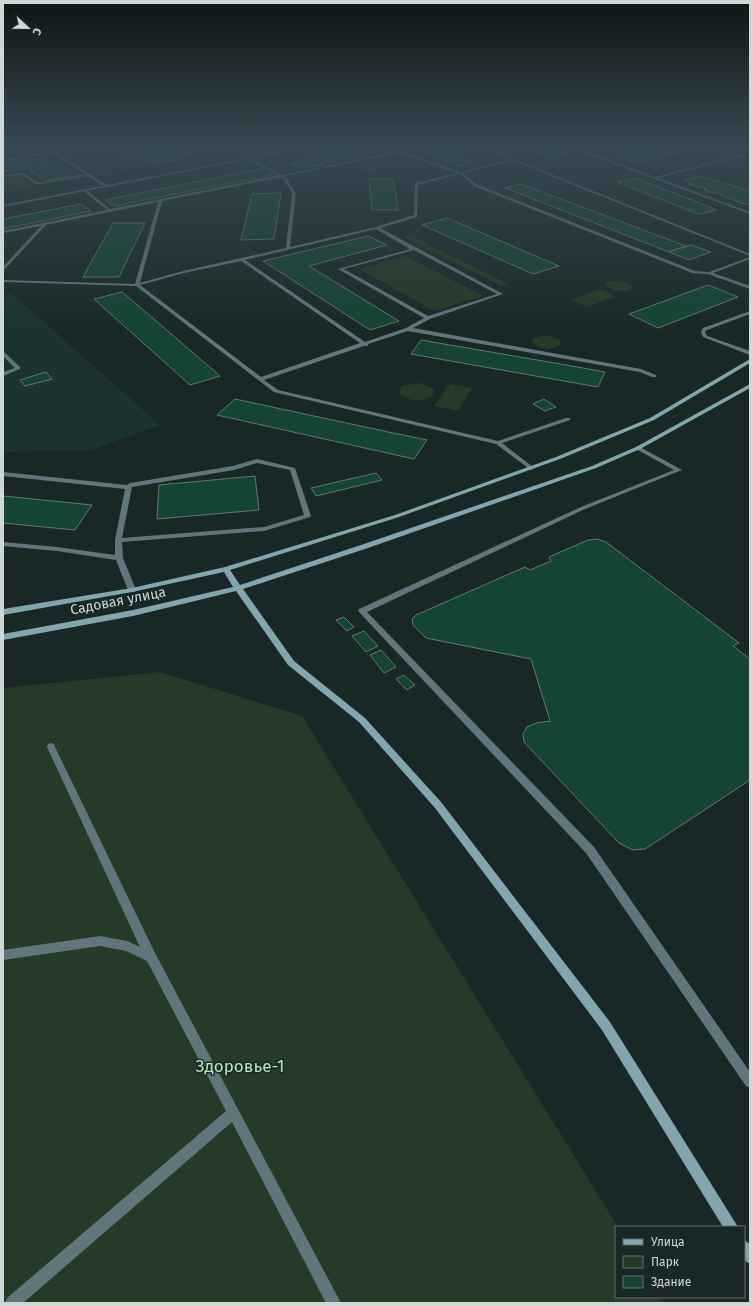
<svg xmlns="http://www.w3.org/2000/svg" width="753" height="1306" viewBox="0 0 753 1306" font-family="'Fira Sans',sans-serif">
	<rect width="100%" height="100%" fill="#192827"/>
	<path fill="#1c3332" d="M 54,146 L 240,146 L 248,148 L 100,176 Z
		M 11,293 L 160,425 L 91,450 L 3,452 L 3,295 Z"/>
	<path fill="#273927" d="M 363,165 L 376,165 L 383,168 L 374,172 L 359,170 L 358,167 Z
		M 18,175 L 35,188 L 3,194 L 3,178 Z
		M 410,235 L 508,284 L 501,286 L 404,237 Z
		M 406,256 L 483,296 L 434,311 L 359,269 Z
		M 609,281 C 618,280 629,280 633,287 C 626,294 614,292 606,286 L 606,284 Z
		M 600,289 L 616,296 L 587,307 L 571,300 Z
		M 546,335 L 559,339 L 561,344 C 553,351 539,350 532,342 L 533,338 Z
		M 419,383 L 433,388 L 434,394 C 426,403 410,402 401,395 L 399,392 L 402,386 Z
		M 450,384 L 472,388 L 458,411 L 434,406 Z
		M 160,672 L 302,716 L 618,1227 L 616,1227 L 616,1297 L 661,1297 L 665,1303 L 3,1303 L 3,688 Z"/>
	<path fill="#144434" stroke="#677670" d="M 124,146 L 182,146 L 193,148 L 167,159 L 132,155 L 143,150 L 122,147 Z
		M 374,146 L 408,146 L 329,162 L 317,157 Z
		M 409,146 L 433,146 L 476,163 L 460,166 Z
		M 522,146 L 552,146 L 570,154 L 549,158 L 538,153 L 529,151 L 533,151 Z
		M 656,146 L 703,146 L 684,150 L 687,151 L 682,152 L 671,153 L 675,154 L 671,155 L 658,157 L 661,157 L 656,159 L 645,160 L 648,161 L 644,161 L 636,162 L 617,155 L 659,147 Z
		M 42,158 L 69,176 L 46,181 L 28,168 L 3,172 L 3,165 Z
		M 313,158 L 325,164 L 301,168 L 290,163 Z
		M 261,169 L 272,175 L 114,206 L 105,200 Z
		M 700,176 L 750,191 L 750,205 L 741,203 L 717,193 L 713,193 L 704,190 L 707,189 L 688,184 L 691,183 L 683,180 Z
		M 636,178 L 717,210 L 698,214 L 617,182 Z
		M 369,179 L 393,179 L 398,210 L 372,210 Z
		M 521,184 L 686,246 L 669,252 L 505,188 Z
		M 281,193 L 274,239 L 241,240 L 252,194 Z
		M 81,204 L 91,211 L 3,229 L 3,219 Z
		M 447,218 L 559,266 L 533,274 L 422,225 Z
		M 113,223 L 145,223 L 119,277 L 83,277 Z
		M 368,236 L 387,245 L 309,266 L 399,321 L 370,330 L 263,261 Z
		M 691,245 L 711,252 L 689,260 L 669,252 Z
		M 708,285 L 738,297 L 658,328 L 629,314 Z
		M 122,292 L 155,320 L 220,376 L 190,385 L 94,299 Z
		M 421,340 L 572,366 L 605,372 L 598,387 L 411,354 Z
		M 46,372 L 52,379 L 25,386 L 20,380 Z
		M 235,399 L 393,433 L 427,440 L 414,459 L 217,415 Z
		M 544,399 L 556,407 L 545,411 L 533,404 Z
		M 376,473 L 382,480 L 316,496 L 311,488 Z
		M 255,476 L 259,510 L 157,519 L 159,485 Z
		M 3,496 L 92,505 L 75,530 L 3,523 Z
		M 597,539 L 606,542 L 739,643 L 733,646 L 750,659 L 750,780 L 645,849 L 633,850 L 619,843 L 524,742 L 523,734 L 527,727 L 536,723 L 550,721 L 531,659 L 426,638 L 413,625 L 412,619 L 416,615 L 525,567 L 530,570 L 551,561 L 549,557 L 588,540 Z
		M 344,617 L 354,627 L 347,631 L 336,620 Z
		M 364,631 L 378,646 L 366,652 L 352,636 Z
		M 381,650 L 396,667 L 384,673 L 370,655 Z
		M 404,675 L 415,685 L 407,690 L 396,679 Z"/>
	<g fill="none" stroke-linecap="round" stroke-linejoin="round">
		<path fill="#61767c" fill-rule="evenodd" d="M 43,146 L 47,146 L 108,186 L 105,187 L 88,176 L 42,184 L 35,184 L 22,175 L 3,177 L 3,175 L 23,173 L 37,182 L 42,182 L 86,174 L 53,153 L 3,162 L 3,160 L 50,152 Z
			M 112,146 L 115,146 L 127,156 L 161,161 L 178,158 L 192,151 L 210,148 L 209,146 L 214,148 L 229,146 L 194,153 L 180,160 L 161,163 L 125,158 Z
			M 256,146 L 260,146 L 276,154 L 273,155 Z
			M 571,146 L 655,177 L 750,152 L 750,154 L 658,178 L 750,212 L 750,214 L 566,146 Z
			M 400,151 L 461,172 L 512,159 L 512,161 L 463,173 L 476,184 L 695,271 L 709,272 L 750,257 L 750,259 L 713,273 L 750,286 L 750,289 L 708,274 L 692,273 L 474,186 L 460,174 L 418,185 L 417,217 L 380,228 L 503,294 L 430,319 L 413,328 L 641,369 L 656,375 L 656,377 L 652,377 L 640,372 L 408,331 L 368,344 L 368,346 L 364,346 L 264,380 L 278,390 L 498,441 L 566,418 L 570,418 L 570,420 L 502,443 L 533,467 L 534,468 L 531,470 L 496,444 L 274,392 L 136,286 L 3,282 L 3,280 L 135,284 L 158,202 L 46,225 L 3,271 L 3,267 L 41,226 L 3,233 L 3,231 L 107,210 L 83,191 L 83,189 L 85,189 L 110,209 L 279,175 L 247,160 L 248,158 L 283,175 ZM 400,153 L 457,173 L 415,183 L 414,215 L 376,227 L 290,247 L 296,193 L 285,176 ZM 282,177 L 292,193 L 286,248 L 183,271 L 140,283 L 162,201 ZM 376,229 L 410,249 L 338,269 L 424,318 L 406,328 L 365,342 L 245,260 ZM 414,250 L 497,294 L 428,316 L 344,269 ZM 241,261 L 360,343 L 261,377 L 140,285 L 184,273 Z
			M 750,311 L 750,314 L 707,330 L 705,332 L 707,336 L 750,351 L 750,355 L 703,337 L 701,332 L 703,328 Z
			M 3,351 L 20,367 L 20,369 L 3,376 L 3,372 L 15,368 L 3,356 Z
			M 638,446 L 682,470 L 585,509 L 367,612 L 594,847 L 750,1072 L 750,1088 L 746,1086 L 586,853 L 358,611 L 359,609 L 581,507 L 674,470 L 636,449 L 636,447 Z
			M 257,459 L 295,468 L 311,516 L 310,517 L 264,531 L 122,542 L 123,558 L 136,590 L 135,592 L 132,592 L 128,590 L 116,560 L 57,551 L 3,546 L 3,542 L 57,547 L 115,555 L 115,540 L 125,489 L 3,476 L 3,472 L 127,485 L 130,483 L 233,466 ZM 257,463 L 290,470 L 304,515 L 264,527 L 122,538 L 132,487 L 234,470 Z
			M 51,743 L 54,744 L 55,747 L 155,953 L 341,1303 L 326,1303 L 232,1122 L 23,1303 L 5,1303 L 7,1298 L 226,1111 L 147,961 L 126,951 L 100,946 L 3,960 L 3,950 L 100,936 L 127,941 L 140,947 L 47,747 L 48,744 Z"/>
		<path fill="#61767c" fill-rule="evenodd" d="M 310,146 L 317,146 L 3,207 L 3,205 Z
			M 481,146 L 750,254 L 750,256 L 477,146 Z"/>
		<path fill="#82a5ae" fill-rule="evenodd" d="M 750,359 L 750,363 L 654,420 L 560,459 L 399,517 L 230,570 L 240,585 L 364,544 L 592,466 L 636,447 L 750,384 L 750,388 L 640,449 L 596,468 L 368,548 L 243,589 L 294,661 L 365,718 L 441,802 L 610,1022 L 738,1227 L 723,1227 L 602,1030 L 435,808 L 359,722 L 288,665 L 236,591 L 133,616 L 3,640 L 3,634 L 133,610 L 233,587 L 224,572 L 132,592 L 3,615 L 3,609 L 132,588 L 225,567 L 395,515 L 556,457 L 650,418 Z
			M 744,1240 L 750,1244 L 750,1264 L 744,1260 Z"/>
	</g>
	<linearGradient id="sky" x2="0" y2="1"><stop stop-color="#0e1615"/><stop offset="0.44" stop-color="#384852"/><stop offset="1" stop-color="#384852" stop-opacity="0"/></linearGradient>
	<rect width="753" height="329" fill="url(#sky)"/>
	<g text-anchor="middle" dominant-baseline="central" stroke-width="3" stroke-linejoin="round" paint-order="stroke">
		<g font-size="14" fill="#cfd8d7" stroke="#192827">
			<text transform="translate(118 601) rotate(-11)">Садовая улица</text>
		</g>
		<g font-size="17" fill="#b6e9b4" stroke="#192827">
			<text x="240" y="1066">Здоровье-1</text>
		</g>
	</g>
	<rect width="753" height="1306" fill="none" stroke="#cfd8d7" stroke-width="8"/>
	<rect x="615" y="1226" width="130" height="72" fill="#192827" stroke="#626e6d"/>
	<rect x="623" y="1239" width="20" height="6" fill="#82a5ae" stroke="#626e6d"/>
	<text x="651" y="1246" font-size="12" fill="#cfd8d7">Улица</text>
	<rect x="623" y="1256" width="20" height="12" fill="#273927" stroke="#626e6d"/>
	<text x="651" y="1266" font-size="12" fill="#cfd8d7">Парк</text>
	<rect x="623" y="1276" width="20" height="12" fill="#144434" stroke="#626e6d"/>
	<text x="651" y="1286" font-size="12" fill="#cfd8d7">Здание</text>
	<g transform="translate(28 28) rotate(112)" stroke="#192827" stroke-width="3" paint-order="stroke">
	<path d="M0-3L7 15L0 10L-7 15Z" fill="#cfd8d7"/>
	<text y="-6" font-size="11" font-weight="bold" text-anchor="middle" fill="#cfd8d7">С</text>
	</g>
</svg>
